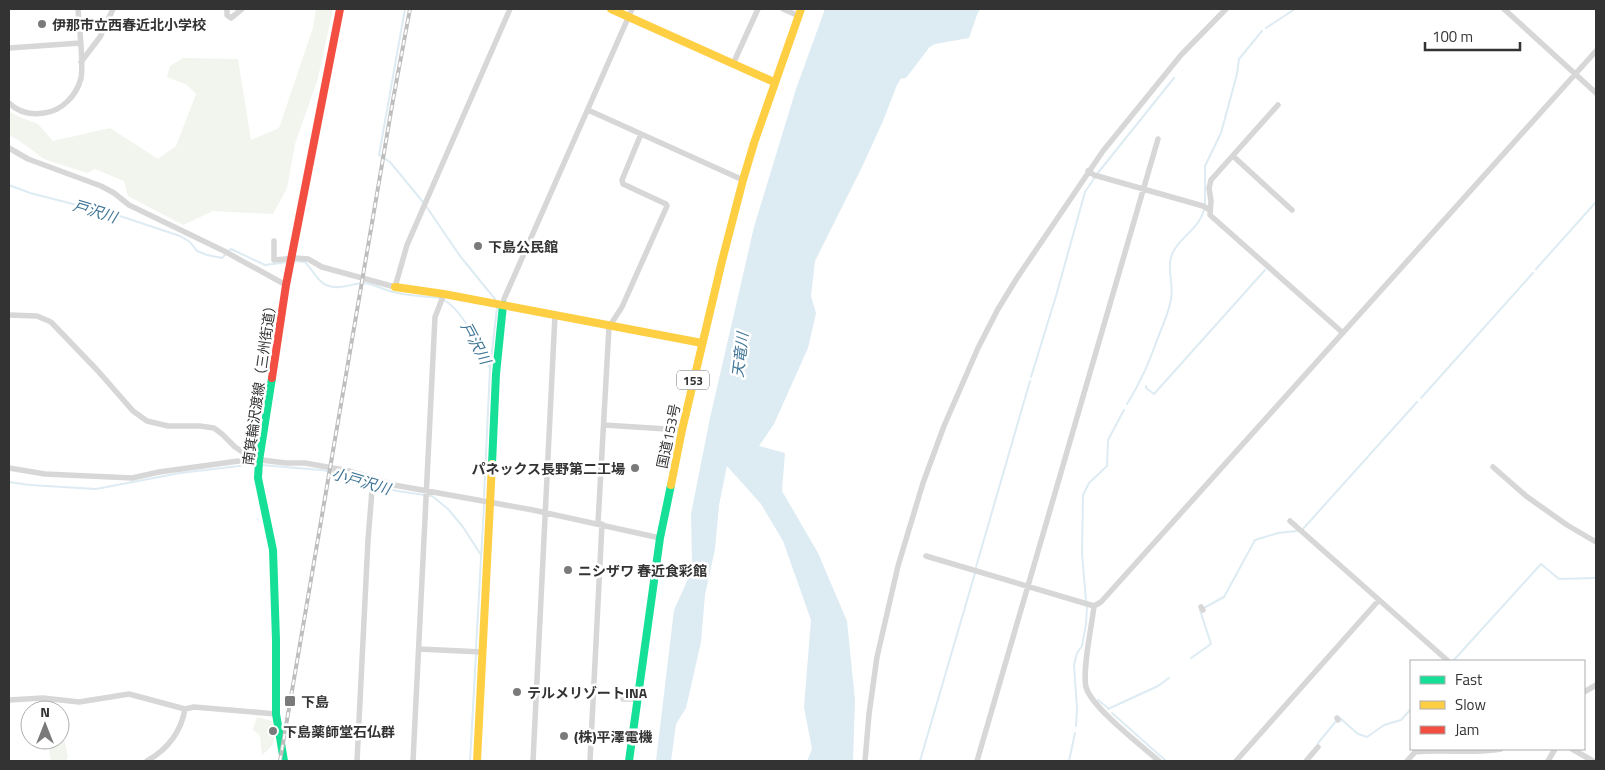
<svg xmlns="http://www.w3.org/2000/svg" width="1605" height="770" viewBox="0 0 1605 770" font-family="'Titillium Web','Noto Sans JP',sans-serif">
	<rect width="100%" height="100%" fill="#fff"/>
	<path fill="#f1f5ed" d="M 316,9 L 333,9 L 318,78 L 295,144 L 287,188 L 273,214 L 213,211 L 183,225 L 128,196 L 124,181 L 95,169 L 87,173 L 44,159 L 21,142 L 9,135 L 9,111 L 17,116 L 38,124 L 53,141 L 110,128 L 158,159 L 176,146 L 196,94 L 187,85 L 167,77 L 170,66 L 183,58 L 238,59 L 251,140 L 279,128 L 313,28 Z
		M 257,717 L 272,721 C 276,738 276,744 262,755 L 260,735 L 253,730 Z
		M 60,733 L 63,733 L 68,757 L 66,760 L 51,761 L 48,742 L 49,740 L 60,740 Z"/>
	<path fill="#ddebf3" d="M 825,9 L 981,9 L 978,12 L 969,38 L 935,44 L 916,55 L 897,85 L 883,121 L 862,167 L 815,261 L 811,296 L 816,313 L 808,348 L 774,424 L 759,446 L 785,453 L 782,491 L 818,553 L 847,621 L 855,700 L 853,761 L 807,761 L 812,749 L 804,707 L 811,620 L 783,541 L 761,504 L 727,466 L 719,505 L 715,549 L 705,595 L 701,642 L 686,708 L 676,724 L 671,761 L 656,761 L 674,610 L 688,579 L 692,563 L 691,514 L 710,418 L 754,227 L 796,89 Z"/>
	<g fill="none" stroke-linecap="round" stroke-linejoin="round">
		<path stroke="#ddebf3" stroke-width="2" d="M 405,9 L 379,155 L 390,162 L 423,202
			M 1266,28 L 1295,9
			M 1097,174 L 1174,78
			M 9,185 L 30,193 L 120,216 L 180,236 L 190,242 L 197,251 L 207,255 L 222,258 L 231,249 L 265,265 L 288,262
			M 1205,204 L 1205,166 L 1221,133 L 1237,74 L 1239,59 L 1262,31
			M 426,206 L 460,256 L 495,299
			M 294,261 L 305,262 C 312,269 319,284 329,286 C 342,290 352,283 364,283 C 374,284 384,290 393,292 C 409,296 425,296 440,298
			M 1536,269 L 1596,202
			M 444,300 C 465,312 478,347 490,368
			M 1031,377 L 1056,296 L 1085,192 L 1095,177
			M 1146,386 L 1146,388 L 1154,394 L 1265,270
			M 1421,398 L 1533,273
			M 1127,404 C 1142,380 1149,362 1159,335 C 1164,323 1169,311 1171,299 C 1174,285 1167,270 1171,257 C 1177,238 1199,230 1204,210
			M 261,465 L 321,470 L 340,473 L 397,491 L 432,496 L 448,509 L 463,527 L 481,555
			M 9,482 L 30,485 L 96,489 L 180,473 L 256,464
			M 484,497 L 490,368 L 497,308
			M 1302,530 L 1417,402
			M 976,567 L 1030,381
			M 1086,601 L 1082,553 L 1083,495 L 1089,483 L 1107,466 L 1108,440 L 1124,410
			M 476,649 L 484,505
			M 1191,658 L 1211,644 L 1200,610 L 1224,597 L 1255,540 L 1278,533 L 1297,531
			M 1453,661 L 1541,564 L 1559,579 L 1596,578
			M 1098,700 L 1108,708
			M 1108,709 L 1158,686 L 1169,678
			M 1112,713 L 1166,761
			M 1340,718 L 1358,734 L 1367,737 L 1384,725 L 1401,720 L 1411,709
			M 1076,726 L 1077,709 L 1074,665 L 1077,653 L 1082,646 L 1086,624 L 1087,606
			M 1318,743 L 1337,720
			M 470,761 L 476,654
			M 920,761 L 975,573
			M 1069,761 L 1075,733"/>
		<path stroke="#ddebf3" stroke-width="11" d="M 903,73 L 925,44"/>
		<path stroke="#d7d7d7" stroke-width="5.5" d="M 227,9 L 227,15 L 231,18 L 242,9
			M 783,9 L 799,16
			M 1504,9 L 1596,93
			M 9,48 L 80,43
			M 81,62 L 100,37 L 113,9
			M 733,64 L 758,9
			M 9,103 C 18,112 31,115 44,113 C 62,111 77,95 81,78 C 84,62 79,27 78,9
			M 1278,105 L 1211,180 L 1209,188 L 1211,201 L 1210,215 L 1343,333
			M 588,110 L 743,180
			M 9,148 L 28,159 L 101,186 L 114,193 L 129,205 L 224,251 L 286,285
			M 1233,156 L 1292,210
			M 1088,171 L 1094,175 L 1203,206 L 1210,210
			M 274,241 L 274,260 L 296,258 L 308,259 L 322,267 L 395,287 L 407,245 L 510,9
			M 503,305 L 504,299 L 632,9
			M 9,315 L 37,316 L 51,322 L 98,371 L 133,411 L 147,421 L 168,426 L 200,426 L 214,428 L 222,434 L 235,447 L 253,459
			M 604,425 L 682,430
			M 1493,467 L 1526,496 L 1567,525 L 1596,542
			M 9,468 L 45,474 L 132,478 L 159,472 L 253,459 L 286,463 L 305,463 L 349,471 L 394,485 L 533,510 L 660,538
			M 1290,521 L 1448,661
			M 598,523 L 609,327 L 622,307 L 667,206 L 666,204 L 623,184 L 622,180 L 641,134
			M 926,556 L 1094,606 L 1101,602 L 1596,51
			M 1094,606 C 1092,625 1082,670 1086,687 C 1091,707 1142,746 1159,761
			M 1201,607 L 1203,610
			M 419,649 L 482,652
			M 1584,692 L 1596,685
			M 623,699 L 637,699
			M 9,700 L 43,698 L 79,702 L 129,694 L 185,709 L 194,707 L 276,714
			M 1337,718 L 1338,720
			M 1572,749 L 1593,761
			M 147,761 C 168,749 181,732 185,709
			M 357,761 L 368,540 L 373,478
			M 413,761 L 435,317 L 444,294
			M 533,761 L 555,315
			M 590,761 L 602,524
			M 865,761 L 869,714 L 877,657 L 898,566 L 923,483 L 944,426 L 978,348 L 998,309 L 1017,278 L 1103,151 L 1181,55 L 1226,9
			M 977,761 L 1158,139
			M 1236,761 L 1379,600
			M 1306,761 L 1318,747
			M 1407,761 L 1415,752 C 1443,749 1473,754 1501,749
			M 1548,761 L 1555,749"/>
		<path stroke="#16e098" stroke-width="8" d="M 272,378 L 259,461 L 258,478 L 273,550 L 276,640 L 276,714 L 284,761
			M 492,464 L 496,374 L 503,305
			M 629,761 L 660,538 L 671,485"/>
		<path stroke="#ffcf43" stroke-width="8" d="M 611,9 L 774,82
			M 395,287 L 444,294 L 702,343
			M 671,485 L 682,430 L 722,261 L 743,180 L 754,143 L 801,9
			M 477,761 L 492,464"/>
		<path stroke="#f24e42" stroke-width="8" d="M 272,378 L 286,285 L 340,9"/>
		<defs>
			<path id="rail" d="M 280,761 L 393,100 L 410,9"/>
		</defs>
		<use href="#rail" stroke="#bebebe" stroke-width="4"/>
		<use href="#rail" stroke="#fff" stroke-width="2" stroke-dasharray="5.5" stroke-linecap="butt"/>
	</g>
	<g fill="#7a7a7a" stroke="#fff" stroke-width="2">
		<circle cx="42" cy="24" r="5"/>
		<circle cx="478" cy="246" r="5"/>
		<circle cx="635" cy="468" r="5"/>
		<circle cx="568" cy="570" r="5"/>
		<circle cx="517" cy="692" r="5"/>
		<rect x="284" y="695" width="12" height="12" rx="2.5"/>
		<circle cx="273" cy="731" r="5"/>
		<circle cx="564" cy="736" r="5"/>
	</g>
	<g text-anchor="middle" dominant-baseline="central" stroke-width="5" stroke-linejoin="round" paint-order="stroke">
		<rect fill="#fff" stroke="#707070" stroke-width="1" x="677" y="370.5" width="32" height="19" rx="4"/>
		<g font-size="12" font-weight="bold" fill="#333">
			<text x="693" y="380">153</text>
		</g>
		<g font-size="14" font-weight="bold" fill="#333" stroke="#fff" text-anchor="start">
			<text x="52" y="24">伊那市立西春近北小学校</text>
			<text x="488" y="246">下島公民館</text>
			<text x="625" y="468" text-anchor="end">パネックス長野第二工場</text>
			<text x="578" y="570">ニシザワ 春近食彩館</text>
			<text x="527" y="692">テルメリゾートINA</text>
			<text x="301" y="701">下島</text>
			<text x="283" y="731">下島薬師堂石仏群</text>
			<text x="574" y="736">(株)平澤電機</text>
		</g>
		<g font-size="14" fill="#333" stroke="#fff">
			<text transform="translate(259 382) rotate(-82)">南箕輪沢渡線（三州街道）</text>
			<text transform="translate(668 436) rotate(-78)">国道153号</text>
		</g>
		<g font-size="15" font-style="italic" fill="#3f7597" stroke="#fff">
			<text transform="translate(95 211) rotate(17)">戸沢川</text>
			<text transform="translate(476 343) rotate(62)">戸沢川</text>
			<text transform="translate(740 355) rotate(-83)">天竜川</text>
			<text transform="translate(361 481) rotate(16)">小戸沢川</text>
		</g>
	</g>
	<rect width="1605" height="770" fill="none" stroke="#333333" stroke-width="20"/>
	<rect x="1410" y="660" width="175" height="90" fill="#ffffff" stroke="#adadad"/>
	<rect x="1420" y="676" width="25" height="8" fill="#16e098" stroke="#adadad"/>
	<text x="1455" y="685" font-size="15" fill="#333333">Fast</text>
	<rect x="1420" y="701" width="25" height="8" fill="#ffcf43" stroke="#adadad"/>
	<text x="1455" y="710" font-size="15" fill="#333333">Slow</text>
	<rect x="1420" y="726" width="25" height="8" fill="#f24e42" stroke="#adadad"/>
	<text x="1455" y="735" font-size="15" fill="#333333">Jam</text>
	<g transform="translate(45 725)"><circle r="24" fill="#ffffff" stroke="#adadad"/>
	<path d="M0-4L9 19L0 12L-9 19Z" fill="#7a7a7a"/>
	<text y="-8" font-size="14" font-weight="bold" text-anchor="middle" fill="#333333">N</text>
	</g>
	<path d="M1425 42v8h95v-8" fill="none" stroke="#333333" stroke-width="2.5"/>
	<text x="1432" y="42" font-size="15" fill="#333333" stroke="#ffffff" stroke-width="4" paint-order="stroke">100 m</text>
</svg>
